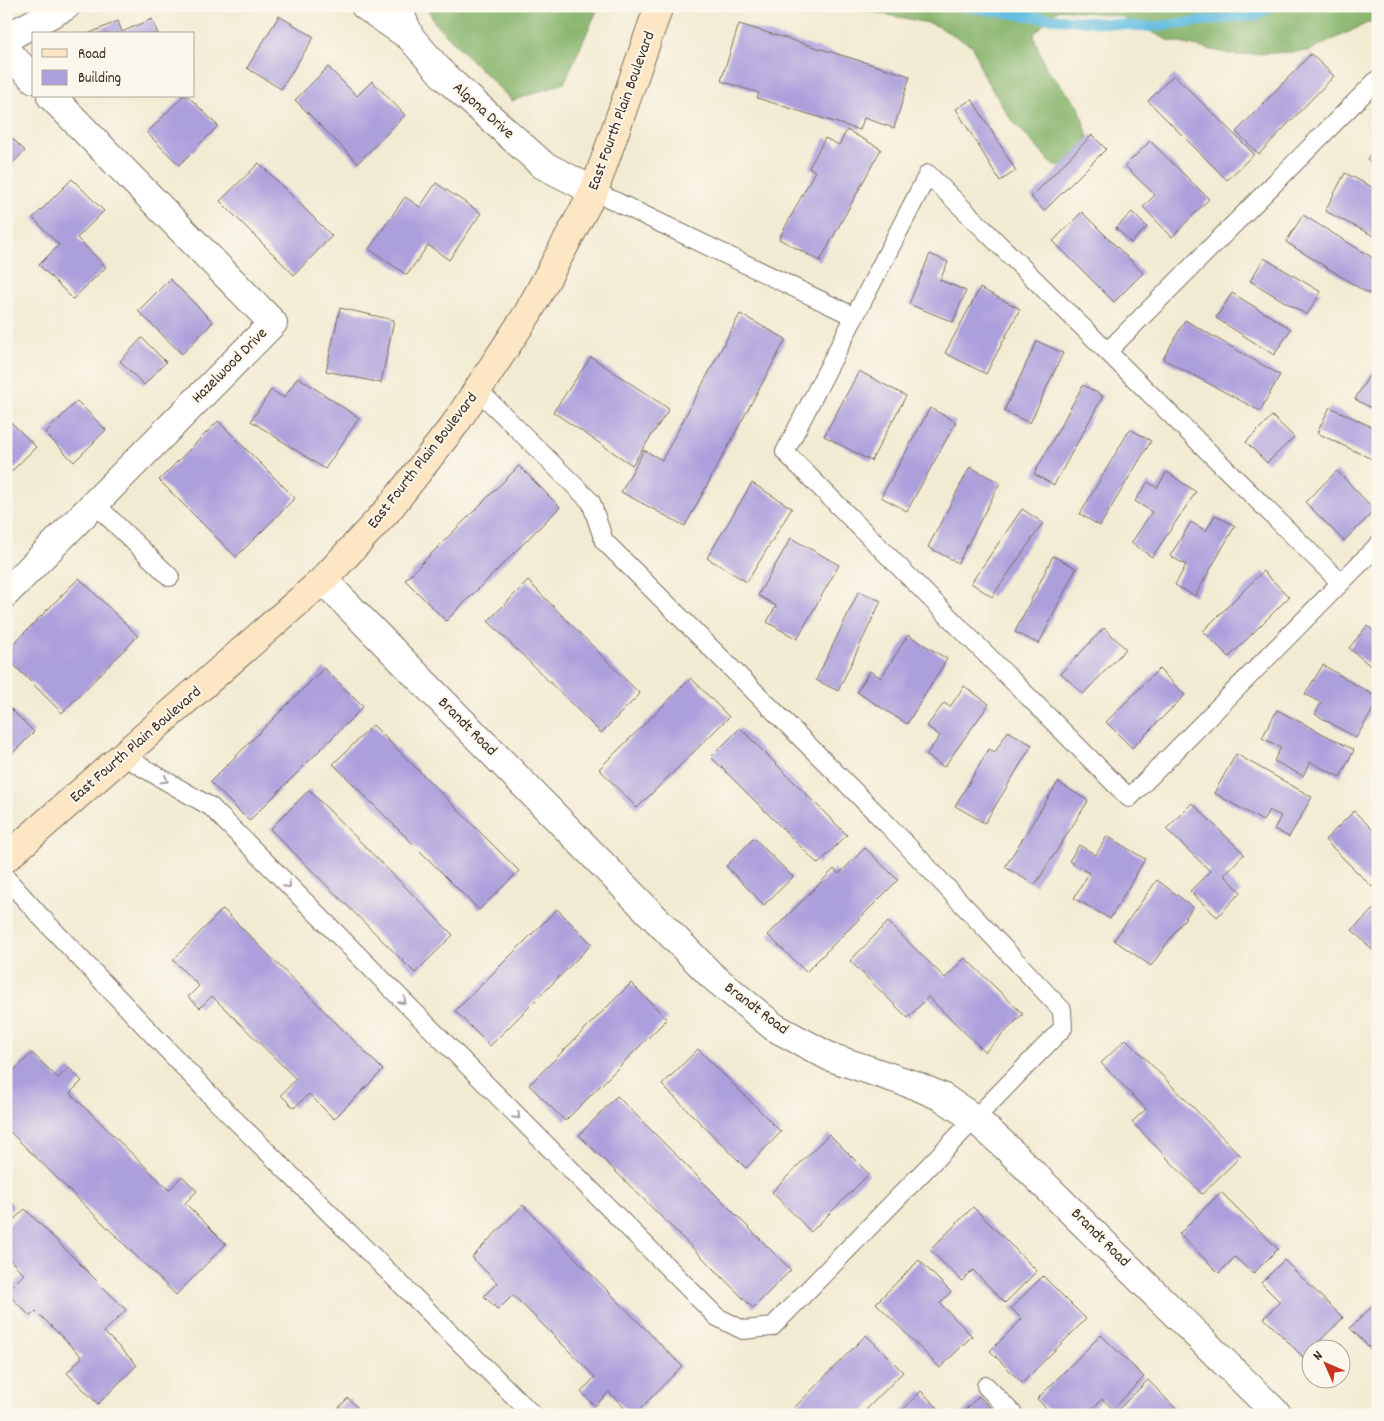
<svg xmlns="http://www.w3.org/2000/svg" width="1384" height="1421" viewBox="0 0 1384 1421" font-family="Dekko,sans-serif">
	<rect width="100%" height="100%" fill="#fbf7ec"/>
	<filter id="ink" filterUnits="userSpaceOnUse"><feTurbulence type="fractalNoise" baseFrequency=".02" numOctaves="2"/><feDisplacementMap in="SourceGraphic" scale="10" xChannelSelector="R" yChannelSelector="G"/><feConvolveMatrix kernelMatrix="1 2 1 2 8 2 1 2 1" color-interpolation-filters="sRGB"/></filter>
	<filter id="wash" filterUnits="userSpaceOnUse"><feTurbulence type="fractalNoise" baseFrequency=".0096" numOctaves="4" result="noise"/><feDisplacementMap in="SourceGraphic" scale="20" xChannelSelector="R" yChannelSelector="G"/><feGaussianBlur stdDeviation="1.12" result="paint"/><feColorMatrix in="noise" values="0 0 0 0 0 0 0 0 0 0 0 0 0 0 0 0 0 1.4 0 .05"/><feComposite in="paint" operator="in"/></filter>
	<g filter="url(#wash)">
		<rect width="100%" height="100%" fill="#f2ebd3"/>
		<path fill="#89b66e" stroke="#627046" d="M 426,6 L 599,6 L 564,83 L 512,101 L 435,23 Z
			M 844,6 L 1378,6 L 1378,18 L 1309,51 L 1236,55 L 1170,41 L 1120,16 L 1059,9 L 1034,34 L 1035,40 L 1046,68 L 1079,107 L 1092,150 L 1084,169 L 1054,166 L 1010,118 L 982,73 L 973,46 L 933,24 Z"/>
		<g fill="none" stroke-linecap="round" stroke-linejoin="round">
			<path stroke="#62bde0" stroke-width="10" d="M 959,6 L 1036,17 L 1149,27 L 1258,15 L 1272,6"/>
		</g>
		<g id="blocks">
			<path fill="#ab9fdc" d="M 279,16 L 314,37 L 281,89 L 247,68 Z
				M 152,19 L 158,34 L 88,34 L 118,21 L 122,32 Z
				M 739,24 L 910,76 L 894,128 L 864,118 L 860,130 L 757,98 L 759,93 L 721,81 Z
				M 1311,54 L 1334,76 L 1259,154 L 1236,132 Z
				M 328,67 L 357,96 L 372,81 L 405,115 L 358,163 L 295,100 Z
				M 1174,75 L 1254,154 L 1227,180 L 1148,101 Z
				M 183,96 L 188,96 L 218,126 L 179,165 L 147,133 Z
				M 972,99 L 1016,171 L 1000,181 L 956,109 Z
				M 847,130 L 881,149 L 820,261 L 779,239 L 815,171 L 809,168 L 825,138 L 839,145 Z
				M 6,132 L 25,151 L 6,169 Z
				M 1092,135 L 1106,149 L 1044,211 L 1031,197 Z
				M 1150,141 L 1209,199 L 1172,237 L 1143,207 L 1155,195 L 1125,166 Z
				M 1378,143 L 1378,166 L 1367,159 Z
				M 259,163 L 332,236 L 294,275 L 220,201 Z
				M 1345,173 L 1378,190 L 1378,238 L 1325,211 Z
				M 72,179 L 104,211 L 77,238 L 106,267 L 73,299 L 39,265 L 59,245 L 33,218 Z
				M 436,183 L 481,213 L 449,260 L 428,245 L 407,275 L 369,249 L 405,197 L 420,207 Z
				M 1082,212 L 1143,273 L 1114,302 L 1053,241 Z
				M 1132,212 L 1147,227 L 1131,243 L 1116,228 Z
				M 1303,215 L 1378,261 L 1378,281 L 1369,294 L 1286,242 Z
				M 930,254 L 948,262 L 940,280 L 966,291 L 953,322 L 909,304 Z
				M 1264,258 L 1321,292 L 1307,315 L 1250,281 Z
				M 170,279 L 213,322 L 182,354 L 138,311 Z
				M 980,288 L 1020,309 L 986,374 L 945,353 Z
				M 1232,293 L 1291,329 L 1274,355 L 1216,318 Z
				M 340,308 L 394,320 L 381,383 L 326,371 Z
				M 740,314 L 786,339 L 685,526 L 621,492 L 644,450 L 662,460 Z
				M 1185,320 L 1280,375 L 1260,411 L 1163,359 Z
				M 142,338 L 166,362 L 144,385 L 120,361 Z
				M 1037,341 L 1063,353 L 1030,423 L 1004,411 Z
				M 591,357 L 669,409 L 632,465 L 553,412 Z
				M 859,371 L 906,396 L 871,461 L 824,436 Z
				M 1371,372 L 1378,377 L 1378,412 L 1355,399 Z
				M 298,377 L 359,418 L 325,469 L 251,421 L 271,390 L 284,398 Z
				M 1083,385 L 1103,396 L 1054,485 L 1034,474 Z
				M 77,401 L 106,430 L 74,462 L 45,433 Z
				M 1330,407 L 1378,430 L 1378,462 L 1317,433 Z
				M 930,408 L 956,422 L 907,511 L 881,497 Z
				M 1272,416 L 1294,437 L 1267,463 L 1246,442 Z
				M 8,419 L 36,447 L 10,473 L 6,469 L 6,420 Z
				M 218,421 L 295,498 L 236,557 L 159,480 Z
				M 1130,429 L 1151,441 L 1100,526 L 1080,514 Z
				M 519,466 L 560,507 L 446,621 L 405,580 Z
				M 970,467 L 1000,483 L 958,563 L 928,547 Z
				M 1337,471 L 1375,510 L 1344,541 L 1305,502 Z
				M 1167,472 L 1196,492 L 1152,557 L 1131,543 L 1152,512 L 1135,501 L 1148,482 L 1157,488 Z
				M 752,483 L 792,508 L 747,582 L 707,558 Z
				M 1022,509 L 1043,523 L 992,597 L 971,583 Z
				M 1215,515 L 1235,526 L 1195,596 L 1175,585 L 1186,565 L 1170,556 L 1191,522 L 1206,531 Z
				M 791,538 L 839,565 L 797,639 L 767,622 L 776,606 L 758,595 Z
				M 1053,556 L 1076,568 L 1039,644 L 1015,632 Z
				M 1263,571 L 1289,597 L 1229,657 L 1203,631 Z
				M 79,578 L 138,636 L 62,713 L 6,657 L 6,651 Z
				M 528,581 L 640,694 L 601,733 L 488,621 Z
				M 859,591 L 881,601 L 838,691 L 816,680 Z
				M 1367,626 L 1378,634 L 1378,672 L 1349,648 Z
				M 1104,628 L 1126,649 L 1083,694 L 1061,673 Z
				M 908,635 L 947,659 L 907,724 L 857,692 L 870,671 L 881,678 Z
				M 1323,665 L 1378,698 L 1378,701 L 1356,738 L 1315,714 L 1321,703 L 1305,694 Z
				M 324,668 L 363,707 L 249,821 L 210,782 Z
				M 1159,669 L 1185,695 L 1132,748 L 1106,722 Z
				M 691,678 L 729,717 L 637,808 L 599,769 Z
				M 964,686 L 989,704 L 944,767 L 926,755 L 940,736 L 927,726 L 944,703 L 950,707 Z
				M 6,704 L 34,732 L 6,760 Z
				M 1277,710 L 1354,750 L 1340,777 L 1310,762 L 1303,776 L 1274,761 L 1281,747 L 1262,738 Z
				M 373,725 L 519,871 L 479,910 L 333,764 Z
				M 740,728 L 847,835 L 818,864 L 711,757 Z
				M 1008,731 L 1032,745 L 985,823 L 955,806 L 989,749 L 995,752 Z
				M 1236,754 L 1312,797 L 1289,837 L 1274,829 L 1281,816 L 1269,810 L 1263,821 L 1214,793 Z
				M 1058,782 L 1088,801 L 1035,885 L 1005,867 Z
				M 309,790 L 453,935 L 415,973 L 270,829 Z
				M 1192,803 L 1244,854 L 1224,875 L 1241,892 L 1217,917 L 1190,891 L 1210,871 L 1166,829 Z
				M 1354,811 L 1378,835 L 1378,881 L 1372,887 L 1325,840 Z
				M 1107,836 L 1145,859 L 1110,919 L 1074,898 L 1089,873 L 1069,861 L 1079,845 L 1096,855 Z
				M 754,838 L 793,877 L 764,905 L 726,866 Z
				M 865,848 L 898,880 L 806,972 L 768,935 L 834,869 L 839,874 Z
				M 1157,880 L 1193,907 L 1151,966 L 1114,940 Z
				M 1378,905 L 1378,955 L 1352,930 Z
				M 223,909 L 383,1070 L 334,1119 L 309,1094 L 294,1108 L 281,1095 L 296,1079 L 212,996 L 200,1008 L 188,997 L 199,986 L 173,960 Z
				M 557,909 L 592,944 L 490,1046 L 455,1011 Z
				M 888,922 L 945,978 L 965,958 L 1023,1014 L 985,1052 L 928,997 L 908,1018 L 850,961 Z
				M 631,983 L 667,1019 L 565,1121 L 529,1085 Z
				M 1126,1039 L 1241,1156 L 1202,1194 L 1132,1122 L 1146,1109 L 1101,1063 Z
				M 698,1049 L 781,1132 L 746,1168 L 662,1085 Z
				M 32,1053 L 58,1078 L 69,1068 L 82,1081 L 70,1093 L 169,1190 L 182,1176 L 197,1191 L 185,1203 L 226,1244 L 176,1295 L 6,1128 L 6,1078 Z
				M 617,1096 L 791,1270 L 753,1308 L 579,1135 Z
				M 829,1134 L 869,1174 L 811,1232 L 772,1192 Z
				M 1221,1192 L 1278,1249 L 1253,1274 L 1235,1257 L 1219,1273 L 1179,1234 Z
				M 6,1198 L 14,1206 L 6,1214 Z
				M 523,1205 L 682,1366 L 634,1415 L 631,1415 L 609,1392 L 595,1406 L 581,1392 L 595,1377 L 513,1295 L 498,1310 L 484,1296 L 497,1283 L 472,1257 Z
				M 973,1207 L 1037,1271 L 1005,1303 L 973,1270 L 962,1281 L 930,1250 Z
				M 25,1209 L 126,1310 L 104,1332 L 137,1365 L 98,1404 L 67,1373 L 82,1357 L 36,1311 L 30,1316 L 6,1292 L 24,1274 L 6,1256 L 6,1227 Z
				M 919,1260 L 951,1292 L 940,1303 L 972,1336 L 940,1368 L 876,1303 Z
				M 1284,1260 L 1343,1318 L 1303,1357 L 1264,1318 L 1280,1302 L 1261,1283 Z
				M 1043,1276 L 1086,1319 L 1022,1383 L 990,1351 L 1022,1319 L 1011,1308 Z
				M 1378,1301 L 1378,1356 L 1350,1328 Z
				M 866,1335 L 903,1372 L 861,1415 L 787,1415 Z
				M 1101,1335 L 1144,1377 L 1113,1409 L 1102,1399 L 1086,1415 L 1053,1415 L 1037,1399 Z
				M 1148,1380 L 1182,1415 L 1119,1415 L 1116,1412 Z
				M 921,1391 L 945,1415 L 898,1415 Z
				M 979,1396 L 998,1415 L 960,1415 Z
				M 348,1398 L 365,1415 L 332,1415 Z"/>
		</g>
	</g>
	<g filter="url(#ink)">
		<use href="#blocks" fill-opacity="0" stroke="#7b6e5d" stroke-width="1"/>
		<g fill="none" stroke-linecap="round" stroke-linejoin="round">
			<defs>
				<path id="service" d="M 594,191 L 855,317
					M 1108,351 L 1378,79
					M 95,504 L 170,577
					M 1341,583 L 928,174 L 785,452 L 1129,798 L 1378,545
					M 123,756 L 211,807 L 717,1317 L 743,1330 L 772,1327 L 1063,1028 L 1062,1010 L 887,824 L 604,541 L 591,502 L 478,390
					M 6,878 L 41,917 L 216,1101 L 533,1415
					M 986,1386 L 1014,1415"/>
				<path id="minor" d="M 365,6 L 410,37
					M 397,6 L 410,37 L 444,76 L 543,165 L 594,191
					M 6,38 L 66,6
					M 6,51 L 34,79
					M 6,593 L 273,323 L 51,96"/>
				<path id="tertiary" d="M 323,580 L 711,975 L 774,1027 L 830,1057 L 917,1086 L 942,1097 L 975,1119 L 1004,1145 L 1278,1415"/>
				<path id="secondary" d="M 6,858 L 323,580 L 388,510 L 455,424 L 528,313 L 594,191 L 659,6"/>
			</defs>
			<use href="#service" stroke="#7b6e5d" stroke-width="20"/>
			<use href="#minor" stroke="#7b6e5d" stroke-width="30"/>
			<use href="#tertiary" stroke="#7b6e5d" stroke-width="30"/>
			<use href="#secondary" stroke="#7b6e5d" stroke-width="30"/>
			<use href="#service" stroke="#fff" stroke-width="18"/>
			<use href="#minor" stroke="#fff" stroke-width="28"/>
			<use href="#tertiary" stroke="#fff" stroke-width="28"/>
			<use href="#secondary" stroke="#fce6c4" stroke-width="28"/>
		</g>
		<defs><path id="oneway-chevron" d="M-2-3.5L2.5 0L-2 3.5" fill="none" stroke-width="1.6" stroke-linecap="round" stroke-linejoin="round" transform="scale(1.25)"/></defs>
		<g stroke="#a79f9a">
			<use href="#oneway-chevron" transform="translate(165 780) rotate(31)"/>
			<use href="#oneway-chevron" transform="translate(288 885) rotate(45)"/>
			<use href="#oneway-chevron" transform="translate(403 1001) rotate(45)"/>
			<use href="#oneway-chevron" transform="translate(517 1116) rotate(45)"/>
		</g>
	</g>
	<g text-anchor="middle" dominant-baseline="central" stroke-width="4" stroke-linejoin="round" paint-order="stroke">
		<g font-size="16" fill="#3b2a1e" stroke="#fbf7ec">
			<text transform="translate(483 111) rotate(42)">Algona Drive</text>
			<text transform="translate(622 111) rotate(-70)">East Fourth Plain Boulevard</text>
			<text transform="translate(230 366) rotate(-45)">Hazelwood Drive</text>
			<text transform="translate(423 461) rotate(-52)">East Fourth Plain Boulevard</text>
			<text transform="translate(467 727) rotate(45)">Brandt Road</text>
			<text transform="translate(136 745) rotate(-41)">East Fourth Plain Boulevard</text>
			<text transform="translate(756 1009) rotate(37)">Brandt Road</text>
			<text transform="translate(1100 1238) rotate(45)">Brandt Road</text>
		</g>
	</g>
	<rect width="1384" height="1421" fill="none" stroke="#fbf7ec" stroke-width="25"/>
	<rect x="32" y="32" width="162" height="65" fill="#fbf7ec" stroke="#aea59a"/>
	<rect x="42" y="49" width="25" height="8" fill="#fce6c4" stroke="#aea59a"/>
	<text x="78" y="58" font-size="15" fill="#3b2a1e">Road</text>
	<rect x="42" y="70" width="25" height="15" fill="#ab9fdc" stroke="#aea59a"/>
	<text x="78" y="82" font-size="15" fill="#3b2a1e">Building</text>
	<g transform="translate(1326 1364) rotate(315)"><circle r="24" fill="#fbf7ec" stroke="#aea59a"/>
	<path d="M0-4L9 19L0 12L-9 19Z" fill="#c8321e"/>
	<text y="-8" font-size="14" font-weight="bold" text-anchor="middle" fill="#3b2a1e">N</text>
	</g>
</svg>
